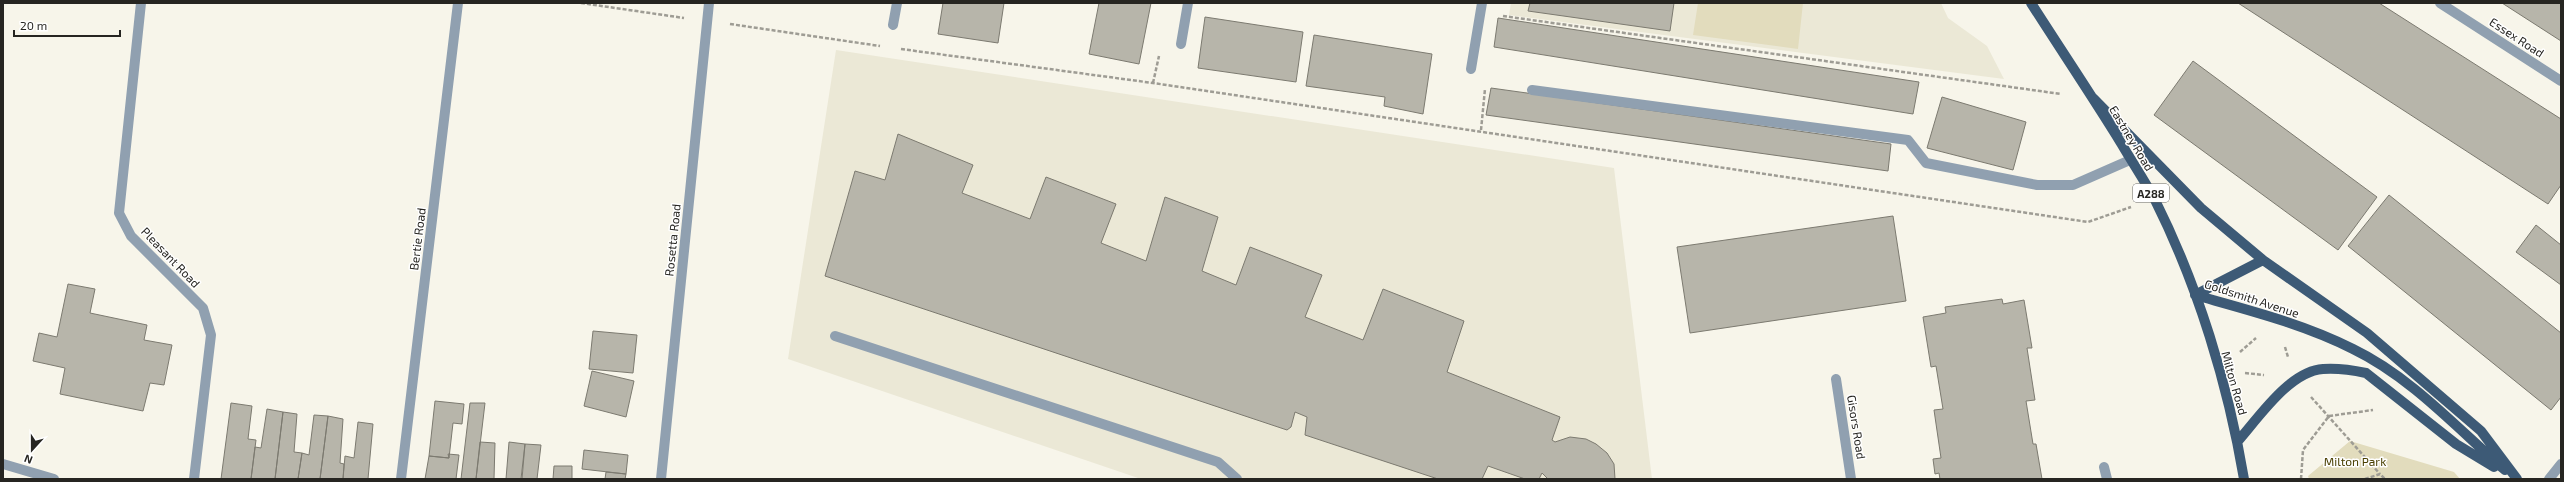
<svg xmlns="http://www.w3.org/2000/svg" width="2564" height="482" viewBox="0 0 2564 482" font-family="'Exo 2',sans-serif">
	<rect width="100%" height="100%" fill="#f7f5ea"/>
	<path fill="#ebe8d6" d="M 1511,3 L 1941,3 L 1948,18 L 1987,46 L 2004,79 L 1509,15 Z
		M 836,50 L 1614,168 L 1652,479 L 1141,479 L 788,359 Z"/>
	<path fill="#e2dcbd" d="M 1698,3 L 1803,3 L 1798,49 L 1693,35 Z
		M 2350,441 L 2454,472 L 2460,479 L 2309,479 L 2308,476 Z"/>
	<path fill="#b7b5aa" stroke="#7c7a70" d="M 943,3 L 1004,3 L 998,43 L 938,34 Z
		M 1099,3 L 1151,3 L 1139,64 L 1089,54 Z
		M 1530,3 L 1674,3 L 1670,31 L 1528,11 Z
		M 2238,3 L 2379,3 L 2561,119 L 2561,185 L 2548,204 Z
		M 2502,3 L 2561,3 L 2561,41 Z
		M 1205,17 L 1303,32 L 1296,82 L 1198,68 Z
		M 1498,18 L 1919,82 L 1913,114 L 1494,47 Z
		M 1314,35 L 1432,54 L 1423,114 L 1384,106 L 1385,97 L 1306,86 Z
		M 2193,61 L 2377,197 L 2338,250 L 2154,115 Z
		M 1491,88 L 1891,144 L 1888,171 L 1486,115 Z
		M 1942,97 L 2026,122 L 2013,170 L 1927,148 Z
		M 898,134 L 973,165 L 962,193 L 1030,219 L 1046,177 L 1116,204 L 1101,243 L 1146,261 L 1165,197 L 1218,217 L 1202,271 L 1236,285 L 1250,247 L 1322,275 L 1305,317 L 1363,340 L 1383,289 L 1464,321 L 1447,372 L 1560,417 L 1552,440 L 1555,442 L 1570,437 L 1586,439 L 1596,444 L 1607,453 L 1614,464 L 1615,479 L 1548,479 L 1542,473 L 1539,479 L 1525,479 L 1488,466 L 1482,479 L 1438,479 L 1305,435 L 1307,417 L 1295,412 L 1291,427 L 1287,430 L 825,276 L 855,171 L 885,180 Z
		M 2389,195 L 2561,333 L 2561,397 L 2551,410 L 2348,246 Z
		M 1893,216 L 1906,301 L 1690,333 L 1677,247 Z
		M 2536,225 L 2561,245 L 2561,285 L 2516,252 Z
		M 68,284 L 95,289 L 90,313 L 147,325 L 144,340 L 172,345 L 164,385 L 150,383 L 143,411 L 60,394 L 65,368 L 33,361 L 39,333 L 57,337 Z
		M 2002,299 L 2003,304 L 2024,300 L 2032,348 L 2027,348 L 2035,400 L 2026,401 L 2033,444 L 2036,444 L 2042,479 L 1940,479 L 1939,473 L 1935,474 L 1933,459 L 1941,458 L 1934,410 L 1943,409 L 1936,366 L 1931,367 L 1923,317 L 1946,313 L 1945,307 Z
		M 593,331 L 637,335 L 633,373 L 589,369 Z
		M 592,371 L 634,381 L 626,417 L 584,406 Z
		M 435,401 L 464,404 L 462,424 L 453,423 L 449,458 L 429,456 Z
		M 231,403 L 252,406 L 248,439 L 256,440 L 251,479 L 221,479 Z
		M 470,403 L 485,403 L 476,479 L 461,479 Z
		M 267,409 L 283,412 L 275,479 L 251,479 L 255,447 L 261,448 Z
		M 283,412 L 297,414 L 294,452 L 302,453 L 298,479 L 275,479 Z
		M 314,415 L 328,416 L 320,479 L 298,479 L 302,453 L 309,455 Z
		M 328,416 L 343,419 L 340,463 L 344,464 L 343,479 L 320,479 Z
		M 358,422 L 373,424 L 368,479 L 343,479 L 345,456 L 354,458 Z
		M 480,442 L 495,443 L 494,479 L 476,479 Z
		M 509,442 L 525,444 L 521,479 L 506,479 Z
		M 525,444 L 541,445 L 537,479 L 522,479 Z
		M 584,450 L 628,455 L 626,474 L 582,469 Z
		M 448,454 L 459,455 L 456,479 L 425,479 L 429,456 L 449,458 Z
		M 554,466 L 572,466 L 572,479 L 553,479 Z
		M 606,472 L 626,474 L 625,479 L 605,479 Z"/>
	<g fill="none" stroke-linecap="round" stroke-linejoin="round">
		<path stroke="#9e9c94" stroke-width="2.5" stroke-dasharray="4 2" stroke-linecap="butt" d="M 581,3 L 684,18
			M 1503,16 L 2061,94
			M 730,24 L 880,46
			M 901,49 L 1153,83 L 2088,222 L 2131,207
			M 1153,83 L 1159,56
			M 1481,130 L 1485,89
			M 2285,347 L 2288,357
			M 2240,352 L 2256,338
			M 2245,373 L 2264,375
			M 2311,397 L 2380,474
			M 2301,479 L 2303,450 L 2329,416 L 2373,410
			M 2365,479 L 2380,474 L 2385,479"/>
		<path stroke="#90a0b0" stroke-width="10" d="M 141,3 L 119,213 L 131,236 L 203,308 L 211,335 L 194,479
			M 2440,3 L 2561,81
			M 893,25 L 897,3
			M 1181,44 L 1188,3
			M 1471,69 L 1482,3
			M 1532,90 L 1908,140 L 1926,163 L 2037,185 L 2073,185 L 2130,160
			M 835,336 L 1218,462 L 1237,479
			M 1836,379 L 1851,479
			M 3,464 L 54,479
			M 2104,467 L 2107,479
			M 401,479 L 458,3
			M 661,479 L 709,3
			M 2549,479 L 2561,464"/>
		<path stroke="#3d5a76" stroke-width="10" d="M 2031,3 C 2061,50 2092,96 2121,143 C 2132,162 2145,181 2155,200 C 2198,286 2228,384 2244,479
			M 2093,98 L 2201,208 L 2263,260 L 2367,333 L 2481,431 L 2517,479
			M 2195,295 C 2248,310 2304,324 2353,349 C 2411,377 2457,428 2505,470
			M 2195,295 L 2263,260
			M 2238,441 C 2259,417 2290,371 2323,369 C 2337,368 2352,370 2366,373 L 2456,444 L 2494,467"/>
	</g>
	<g text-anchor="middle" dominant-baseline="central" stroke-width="3" stroke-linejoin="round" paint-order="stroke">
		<rect fill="#fff" stroke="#676664" stroke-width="1" x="2133" y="184" width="36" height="18" rx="3"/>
		<g font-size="11" font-weight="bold" fill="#262521">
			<text x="2151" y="193">A288</text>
		</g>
		<g font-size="12" fill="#262521" stroke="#fff">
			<text transform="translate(2517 37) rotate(33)">Essex Road</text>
			<text transform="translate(2132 138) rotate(59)">Eastney Road</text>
			<text transform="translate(417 239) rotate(-83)">Bertie Road</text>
			<text transform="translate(672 240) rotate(-84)">Rosetta Road</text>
			<text transform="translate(171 257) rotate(46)">Pleasant Road</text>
			<text transform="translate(2252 298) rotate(18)">Goldsmith Avenue</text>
			<text transform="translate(2235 383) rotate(74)">Milton Road</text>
			<text transform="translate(1857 427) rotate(81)">Gisors Road</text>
		</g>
		<g font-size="12" fill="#493f00" stroke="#fff">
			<text x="2355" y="461">Milton Park</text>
		</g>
	</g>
	<rect width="2564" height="482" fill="none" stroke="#262521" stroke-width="8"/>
	<g transform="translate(32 450) rotate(201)" stroke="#ffffff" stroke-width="3" paint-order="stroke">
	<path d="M0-3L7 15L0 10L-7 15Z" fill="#262521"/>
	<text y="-6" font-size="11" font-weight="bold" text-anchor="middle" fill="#262521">N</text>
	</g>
	<path d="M14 30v6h106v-6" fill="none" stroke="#262521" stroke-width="2"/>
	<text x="20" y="30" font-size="12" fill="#262521" stroke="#ffffff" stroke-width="3" paint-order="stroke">20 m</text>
</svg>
